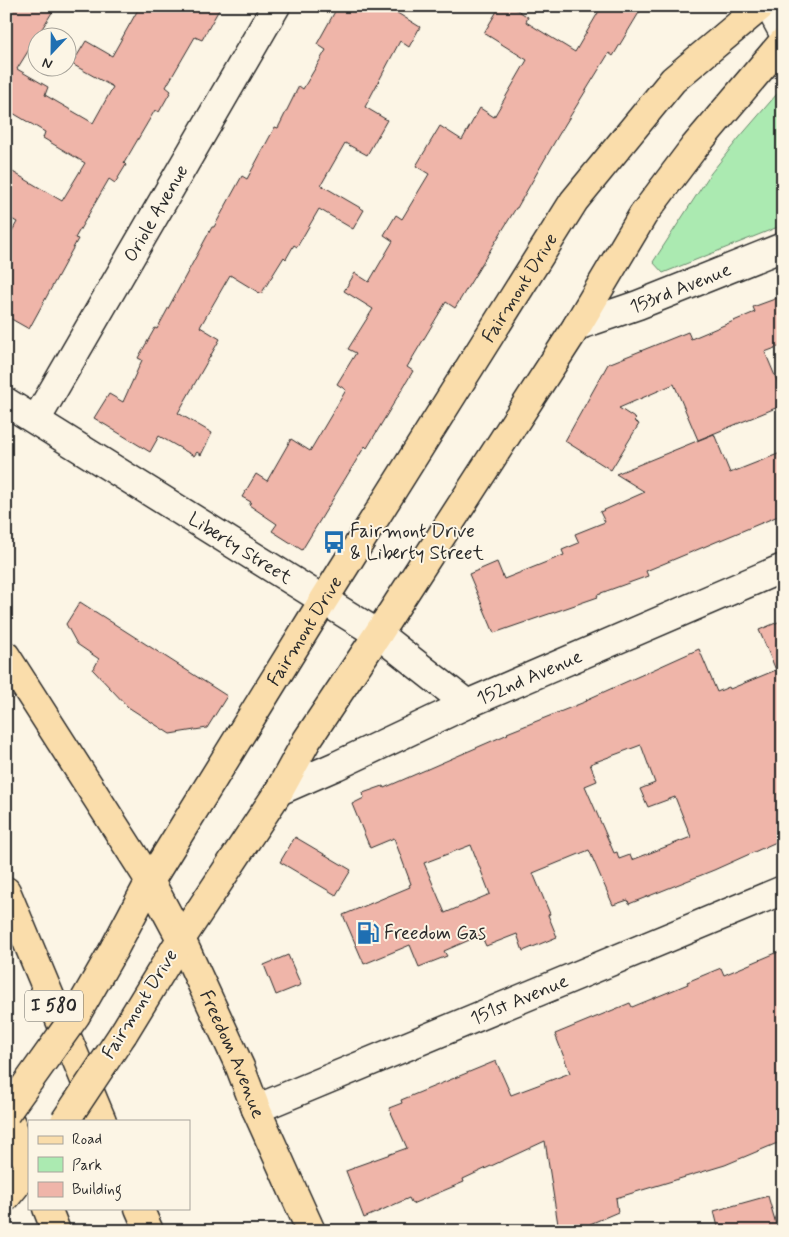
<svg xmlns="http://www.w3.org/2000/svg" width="789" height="1237" viewBox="0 0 789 1237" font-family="Mynerve,sans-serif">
	<rect width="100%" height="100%" fill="#fcf5e5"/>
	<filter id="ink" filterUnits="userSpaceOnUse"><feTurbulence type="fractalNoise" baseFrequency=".02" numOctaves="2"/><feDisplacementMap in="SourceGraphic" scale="10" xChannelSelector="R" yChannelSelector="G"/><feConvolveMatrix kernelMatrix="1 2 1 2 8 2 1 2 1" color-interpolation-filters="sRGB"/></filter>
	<g filter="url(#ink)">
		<path fill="#abeab1" stroke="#6b8a6e" d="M 783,87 L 783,225 L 663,273 L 653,262 L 711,173 L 739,138 Z"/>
		<path fill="#efb5a9" stroke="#2b2b2b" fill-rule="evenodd" d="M 6,6 L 56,6 L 17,69 L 48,87 L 45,95 L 93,123 L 113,87 L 72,64 L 86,41 L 112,56 L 140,6 L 221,6 L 202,40 L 195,37 L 166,87 L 171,91 L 159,112 L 155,110 L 124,163 L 126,165 L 115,183 L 109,179 L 75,238 L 78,239 L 29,329 L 6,316 L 6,242 L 17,222 L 6,216 L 6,168 L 62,201 L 85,163 L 43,138 L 45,132 L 6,109 Z
			M 338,6 L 386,6 L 420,27 L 409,47 L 400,41 L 365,107 L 387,120 L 367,155 L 345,143 L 321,185 L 364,210 L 353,229 L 319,209 L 297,247 L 294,245 L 286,259 L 284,257 L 261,294 L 230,275 L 200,327 L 220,339 L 178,413 L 212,433 L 201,455 L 197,452 L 194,456 L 159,436 L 150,452 L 94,418 L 109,394 L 123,402 L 142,360 L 138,358 L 155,328 L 157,329 L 212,227 L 214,227 L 242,176 L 247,179 L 275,127 L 278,128 L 299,86 L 303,89 L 326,50 L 317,44 Z
			M 500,6 L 511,6 L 528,17 L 526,22 L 575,52 L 602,6 L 643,6 L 613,56 L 609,53 L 558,136 L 517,208 L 516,208 L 455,308 L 446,302 L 407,367 L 413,371 L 367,448 L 365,446 L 302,550 L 272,531 L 277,524 L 249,505 L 251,502 L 242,497 L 256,474 L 267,481 L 291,439 L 310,451 L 346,390 L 337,384 L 356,353 L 348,349 L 373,309 L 344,291 L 355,273 L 369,282 L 393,241 L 384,235 L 396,215 L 402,219 L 429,174 L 416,166 L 440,126 L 462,140 L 480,108 L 494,117 L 527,60 L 484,33 Z
			M 783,296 L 783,345 L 765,352 L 783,395 L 783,405 L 698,440 L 674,384 L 619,408 L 636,419 L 634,421 L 639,424 L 611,470 L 565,441 L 608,364 L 688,332 L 691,339 L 755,312 L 753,307 Z
			M 714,434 L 730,473 L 783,452 L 783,514 L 646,571 L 648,576 L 601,593 L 601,594 L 597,595 L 598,597 L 494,633 L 469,574 L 497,562 L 504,579 L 564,555 L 562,550 L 579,543 L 575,534 L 605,522 L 600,512 L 645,492 L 616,474 Z
			M 80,602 L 227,696 L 207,728 L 170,734 L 128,707 L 93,670 L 99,659 L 77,644 L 66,624 Z
			M 783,620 L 783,839 L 714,870 L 629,904 L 628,900 L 613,905 L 589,850 L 533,873 L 550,914 L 548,915 L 557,937 L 523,951 L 517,934 L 486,946 L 481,935 L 444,951 L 447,956 L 419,967 L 410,945 L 364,964 L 343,915 L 410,887 L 409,885 L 411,884 L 394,838 L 370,848 L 352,804 L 364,798 L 363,793 L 383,786 L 384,788 L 508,734 L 507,733 L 587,701 L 586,700 L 699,649 L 717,692 L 729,687 L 730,689 L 776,670 L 759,630 ZM 641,745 L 655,783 L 640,789 L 648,807 L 675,797 L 691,837 L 632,860 L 630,855 L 619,859 L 617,852 L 614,853 L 585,786 L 597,781 L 590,764 ZM 471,845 L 490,894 L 445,913 L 424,863 Z
			M 295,837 L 351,870 L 336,895 L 280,862 Z
			M 783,950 L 783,1142 L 775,1144 L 725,1165 L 616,1198 L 618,1212 L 590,1224 L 592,1231 L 559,1231 L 545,1141 L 463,1179 L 464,1182 L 412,1204 L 409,1198 L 364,1218 L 346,1171 L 354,1168 L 354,1167 L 407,1148 L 389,1108 L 402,1103 L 401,1100 L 496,1061 L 511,1095 L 570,1073 L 555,1034 L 630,1003 L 632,1007 L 688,984 L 687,982 L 721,968 L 724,975 Z
			M 288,955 L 301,985 L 276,995 L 264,965 Z
			M 768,1196 L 778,1231 L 719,1231 L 714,1211 Z"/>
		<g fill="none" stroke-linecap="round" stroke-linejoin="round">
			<defs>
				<g id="minor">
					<path d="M 769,6 L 783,32"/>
					<path id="s1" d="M 577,326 L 638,305 L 783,247"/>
					<path id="s2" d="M 6,402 L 378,634 L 467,704"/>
					<path id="s3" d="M 36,420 L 276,6"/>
					<path id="s4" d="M 279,791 L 336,766 L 467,704 L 783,568"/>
					<path id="s5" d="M 256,1109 L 783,890"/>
				</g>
				<g id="major">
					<path id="s6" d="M 150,881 L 181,939 L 240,1067 L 256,1109 L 311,1231"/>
					<path id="s7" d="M 114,949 L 150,881 L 323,601 L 574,201 L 673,80 L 761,6"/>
					<path d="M 123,1034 L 181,939 L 279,791 L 307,740 L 378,634 L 577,326 L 643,215 L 695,146 L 783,42"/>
					<path d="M 6,1197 L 29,1169"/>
				</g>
				<path id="highway" d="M 6,656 L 150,881
					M 6,891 L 102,1121
					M 6,1112 L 29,1166
					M 47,1208 L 56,1231
					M 139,1208 L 149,1231"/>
			</defs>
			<use href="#minor" stroke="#2b2b2b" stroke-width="31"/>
			<use href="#major" stroke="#2b2b2b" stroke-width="31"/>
			<use href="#highway" stroke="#2b2b2b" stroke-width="31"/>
			<use href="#minor" stroke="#fcf5e5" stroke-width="28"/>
			<use href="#major" stroke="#faddab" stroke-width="28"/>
			<use href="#highway" stroke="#faddab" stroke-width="28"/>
			<defs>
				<path id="major-bridge" d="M 6,1113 L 76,1015 L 114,949
					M 65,1121 L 123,1034"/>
			</defs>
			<use href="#major-bridge" stroke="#2b2b2b" stroke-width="31" stroke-linecap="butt"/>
			<use href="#major-bridge" stroke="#faddab" stroke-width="28"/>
		</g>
	</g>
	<defs>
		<symbol id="bus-bare" viewBox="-9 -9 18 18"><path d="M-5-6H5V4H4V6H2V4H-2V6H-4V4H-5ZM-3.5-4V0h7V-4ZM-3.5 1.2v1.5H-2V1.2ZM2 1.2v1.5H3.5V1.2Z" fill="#1f6fb2" stroke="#fcf5e5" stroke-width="2.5" paint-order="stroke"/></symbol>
		<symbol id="fuel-bare" viewBox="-9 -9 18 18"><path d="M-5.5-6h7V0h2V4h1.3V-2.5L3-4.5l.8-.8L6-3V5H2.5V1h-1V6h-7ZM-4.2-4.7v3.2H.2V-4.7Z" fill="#1f6fb2" stroke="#fcf5e5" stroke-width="2.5" paint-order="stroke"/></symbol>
	</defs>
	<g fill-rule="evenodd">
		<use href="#bus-bare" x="318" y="526" width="32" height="32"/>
		<use href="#fuel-bare" x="352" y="917" width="32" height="32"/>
	</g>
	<g text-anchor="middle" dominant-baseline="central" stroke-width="4" stroke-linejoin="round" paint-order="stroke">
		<rect fill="#fcf5e5" stroke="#6a6863" stroke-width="1" x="25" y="990.5" width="58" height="31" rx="4"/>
		<g font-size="18" font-weight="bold" fill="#2b2b2b">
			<text x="54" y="1006">I 580</text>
		</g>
		<g font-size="19" fill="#2b2b2b" stroke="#fcf5e5">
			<text stroke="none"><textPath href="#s3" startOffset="239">Oriole Avenue</textPath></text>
			<text stroke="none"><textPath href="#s7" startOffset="776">Fairmont Drive</textPath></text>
			<text stroke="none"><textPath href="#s1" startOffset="110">153rd Avenue</textPath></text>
			<text stroke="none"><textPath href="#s2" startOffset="276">Liberty Street</textPath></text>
			<text stroke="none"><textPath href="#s7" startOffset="371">Fairmont Drive</textPath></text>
			<text stroke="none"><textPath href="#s4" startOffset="275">152nd Avenue</textPath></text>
			<text stroke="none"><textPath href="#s5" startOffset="285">151st Avenue</textPath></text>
			<text transform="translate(140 1004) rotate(-58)">Fairmont Drive</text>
			<text stroke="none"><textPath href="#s6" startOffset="192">Freedom Avenue</textPath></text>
		</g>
		<g font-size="19" fill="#2b2b2b" stroke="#fcf5e5" text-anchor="start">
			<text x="350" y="531">Fairmont Drive<tspan x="350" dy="22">&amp; Liberty Street</tspan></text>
			<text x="384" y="933">Freedom Gas</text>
		</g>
	</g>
	<rect width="789" height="1237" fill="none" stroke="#fcf5e5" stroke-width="25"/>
	<rect x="12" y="12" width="764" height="1212" fill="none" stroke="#2b2b2b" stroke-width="2" filter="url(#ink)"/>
	<rect x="28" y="1120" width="162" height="90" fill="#fcf5e5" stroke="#a8a49b"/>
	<rect x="38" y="1136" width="25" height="8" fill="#faddab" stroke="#a8a49b"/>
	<text x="72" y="1144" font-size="15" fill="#2b2b2b">Road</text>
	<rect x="38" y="1157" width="25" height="15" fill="#abeab1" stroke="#a8a49b"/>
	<text x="72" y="1170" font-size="15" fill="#2b2b2b">Park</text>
	<rect x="38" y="1182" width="25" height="15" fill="#efb5a9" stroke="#a8a49b"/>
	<text x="72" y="1194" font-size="15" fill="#2b2b2b">Building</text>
	<g transform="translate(52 52) rotate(202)"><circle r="24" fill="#fcf5e5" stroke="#a8a49b"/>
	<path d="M0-4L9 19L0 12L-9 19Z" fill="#1f6fb2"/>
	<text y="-8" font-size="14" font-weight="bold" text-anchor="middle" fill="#2b2b2b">N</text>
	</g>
</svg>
